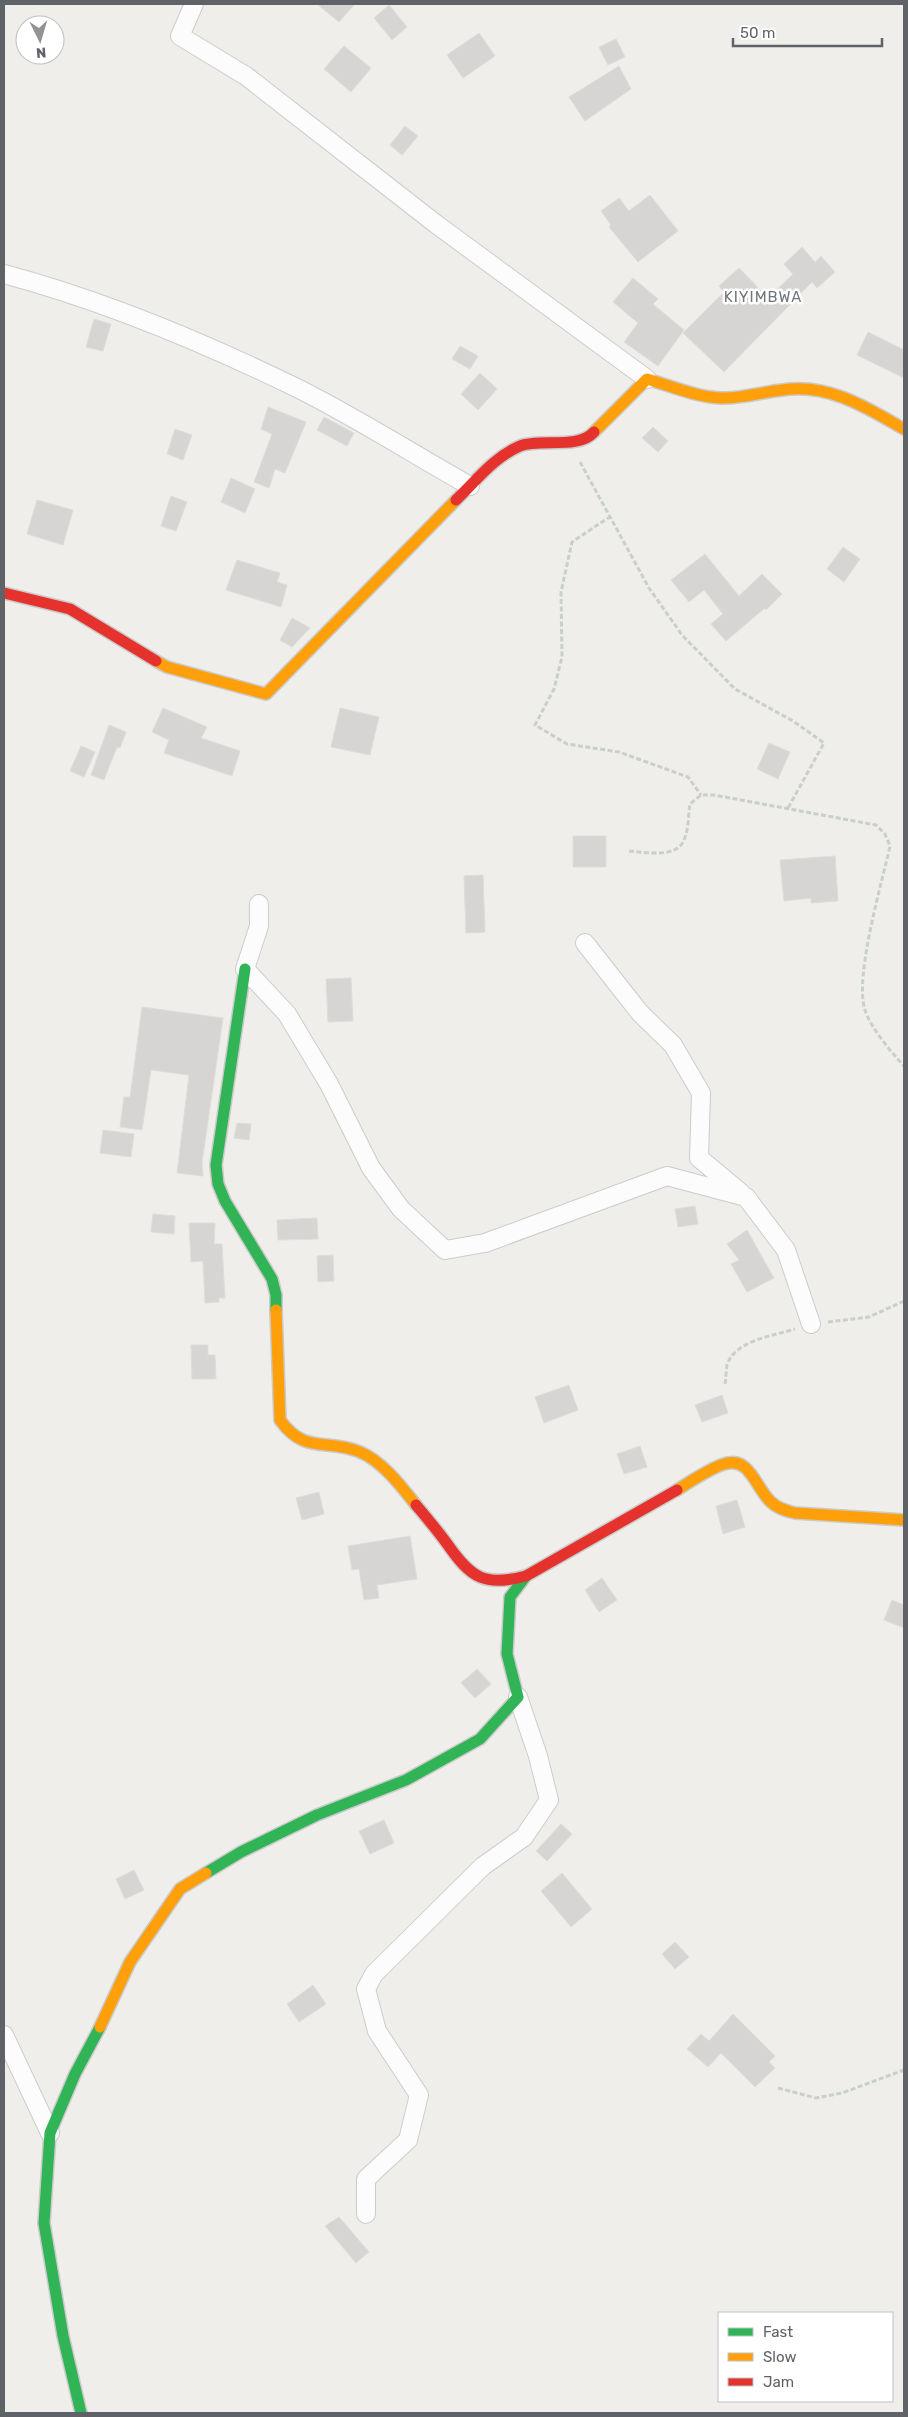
<svg xmlns="http://www.w3.org/2000/svg" width="908" height="2417" viewBox="0 0 908 2417" font-family="Rubik,sans-serif">
	<rect width="100%" height="100%" fill="#efeeea"/>
	<path fill="#d6d5d3" stroke="#deddd9" d="M 317,4 L 355,4 L 339,22 Z
		M 389,5 L 407,27 L 392,40 L 374,18 Z
		M 479,33 L 495,56 L 463,78 L 447,55 Z
		M 616,39 L 625,57 L 608,65 L 599,47 Z
		M 344,46 L 371,68 L 351,92 L 324,69 Z
		M 619,66 L 631,89 L 585,121 L 569,97 Z
		M 405,126 L 418,136 L 402,155 L 390,145 Z
		M 650,195 L 678,231 L 638,262 L 609,227 L 611,225 L 601,211 L 619,198 L 629,211 Z
		M 802,247 L 815,262 L 821,256 L 835,272 L 817,288 L 812,282 L 724,372 L 683,333 L 724,292 L 719,286 L 739,268 L 768,298 L 793,274 L 784,264 Z
		M 633,278 L 658,299 L 653,304 L 684,330 L 658,366 L 624,342 L 638,323 L 613,302 Z
		M 94,319 L 111,324 L 103,351 L 86,347 Z
		M 868,332 L 904,350 L 904,378 L 857,355 Z
		M 460,346 L 478,356 L 470,369 L 452,359 Z
		M 480,373 L 497,389 L 478,410 L 461,394 Z
		M 268,407 L 306,422 L 285,473 L 275,469 L 269,488 L 254,482 L 272,434 L 261,429 Z
		M 324,417 L 354,433 L 347,446 L 317,430 Z
		M 653,427 L 668,441 L 658,452 L 642,438 Z
		M 175,429 L 192,435 L 183,460 L 167,454 Z
		M 231,478 L 255,489 L 245,513 L 221,502 Z
		M 171,496 L 187,502 L 176,531 L 161,526 Z
		M 37,500 L 73,510 L 63,545 L 27,534 Z
		M 843,547 L 860,559 L 844,582 L 827,569 Z
		M 705,554 L 739,596 L 762,574 L 782,594 L 766,610 L 765,608 L 726,641 L 711,624 L 723,614 L 704,590 L 689,602 L 671,580 Z
		M 237,560 L 280,573 L 277,582 L 287,585 L 281,607 L 226,590 Z
		M 292,618 L 310,628 L 292,647 L 280,640 Z
		M 163,708 L 207,727 L 201,738 L 240,751 L 232,776 L 164,753 L 169,740 L 152,732 Z
		M 340,708 L 379,717 L 370,755 L 331,747 Z
		M 109,725 L 126,732 L 120,748 L 117,747 L 104,780 L 91,775 Z
		M 769,743 L 790,752 L 778,779 L 757,769 Z
		M 81,746 L 95,752 L 84,777 L 70,771 Z
		M 573,836 L 606,836 L 606,867 L 573,867 Z
		M 835,856 L 838,901 L 811,903 L 811,898 L 784,901 L 780,860 Z
		M 483,875 L 485,932 L 466,933 L 464,876 Z
		M 351,978 L 353,1021 L 328,1022 L 326,979 Z
		M 142,1007 L 223,1018 L 202,1163 L 203,1176 L 177,1173 L 189,1075 L 151,1070 L 142,1130 L 120,1127 L 124,1097 L 130,1097 Z
		M 237,1123 L 251,1124 L 249,1140 L 234,1138 Z
		M 103,1130 L 134,1134 L 131,1157 L 100,1153 Z
		M 695,1206 L 698,1224 L 678,1227 L 675,1209 Z
		M 153,1214 L 175,1216 L 174,1234 L 151,1232 Z
		M 317,1218 L 318,1239 L 278,1240 L 277,1220 Z
		M 189,1223 L 215,1223 L 214,1244 L 222,1244 L 225,1298 L 219,1298 L 219,1302 L 205,1303 L 203,1261 L 191,1262 Z
		M 747,1230 L 774,1278 L 747,1292 L 731,1264 L 739,1260 L 727,1244 Z
		M 333,1255 L 334,1281 L 318,1282 L 317,1256 Z
		M 191,1345 L 208,1345 L 208,1355 L 215,1355 L 216,1379 L 192,1379 Z
		M 569,1385 L 578,1410 L 544,1423 L 535,1397 Z
		M 722,1395 L 728,1413 L 702,1422 L 695,1405 Z
		M 640,1446 L 647,1467 L 624,1474 L 617,1454 Z
		M 319,1492 L 324,1514 L 302,1520 L 296,1498 Z
		M 737,1500 L 745,1527 L 723,1534 L 716,1506 Z
		M 410,1536 L 417,1579 L 377,1585 L 379,1598 L 364,1600 L 359,1569 L 352,1570 L 348,1546 Z
		M 602,1578 L 617,1600 L 599,1612 L 585,1590 Z
		M 892,1600 L 904,1605 L 904,1628 L 884,1620 Z
		M 477,1669 L 491,1684 L 475,1698 L 461,1683 Z
		M 384,1820 L 394,1843 L 370,1854 L 359,1831 Z
		M 561,1824 L 572,1834 L 547,1861 L 536,1851 Z
		M 134,1870 L 144,1890 L 125,1899 L 116,1879 Z
		M 562,1873 L 592,1909 L 571,1927 L 541,1891 Z
		M 675,1942 L 689,1957 L 675,1969 L 662,1954 Z
		M 313,1985 L 326,2004 L 299,2022 L 287,2004 Z
		M 733,2014 L 775,2056 L 769,2062 L 775,2068 L 755,2087 L 721,2053 L 708,2067 L 687,2049 L 701,2034 L 709,2041 Z
		M 339,2217 L 369,2252 L 356,2263 L 325,2226 Z"/>
	<g fill="none" stroke-linecap="round" stroke-linejoin="round">
		<defs>
			<path id="street" d="M 194,4 L 180,36 L 246,76 L 436,224 L 647,379
				M 4,274 C 105,301 205,343 299,389 C 357,418 413,454 470,486
				M 259,904 L 259,926 L 245,969 L 287,1014 L 329,1084 L 371,1168 L 401,1209 L 445,1250 L 485,1243 L 667,1176 L 746,1197 L 786,1250 L 811,1324
				M 585,943 L 640,1013 L 673,1045 L 701,1093 L 699,1158 L 741,1193
				M 4,2035 L 50,2133
				M 366,2214 L 366,2179 L 408,2140 L 419,2095 L 377,2031 L 366,1989 L 374,1974 L 483,1866 L 524,1837 L 549,1800 L 538,1756 L 518,1697"/>
			<path id="fast" d="M 245,969 L 216,1165 L 218,1184 L 225,1201 L 272,1279 L 276,1295 L 276,1310
				M 206,1873 L 241,1852 L 317,1815 L 406,1780 L 480,1739 L 518,1697 L 507,1654 L 510,1597 L 526,1576
				M 81,2413 L 63,2336 L 44,2223 L 50,2133 L 75,2074 L 100,2027"/>
			<path id="slow" d="M 594,432 L 647,379 C 671,386 696,397 721,398 C 742,399 762,392 782,390 C 828,383 866,407 904,429
				M 156,661 L 167,667 L 266,694 L 456,500
				M 276,1310 L 280,1420 C 305,1455 326,1438 360,1452 C 382,1461 401,1486 416,1505
				M 677,1490 C 691,1481 706,1471 721,1465 C 750,1453 755,1488 771,1502 C 777,1508 786,1511 795,1513 L 904,1520
				M 100,2027 L 130,1962 L 180,1889 L 206,1873"/>
			<path id="jam" d="M 456,500 C 476,481 494,457 520,446 C 540,438 578,450 594,432
				M 4,593 L 70,609 L 156,661
				M 416,1505 C 427,1518 438,1531 448,1545 C 471,1578 485,1587 526,1576 L 677,1490"/>
		</defs>
		<use href="#street" stroke="#cbcccc" stroke-width="20"/>
		<use href="#fast" stroke="#cacacb" stroke-width="14"/>
		<use href="#slow" stroke="#cacacb" stroke-width="14"/>
		<use href="#jam" stroke="#cacacb" stroke-width="14"/>
		<path stroke="#cacfcc" stroke-width="3" stroke-dasharray="5 2.5" stroke-linecap="butt" d="M 580,462 L 649,588 L 682,635 L 735,689 L 793,721 L 824,743 L 788,808
			M 611,516 L 572,542 L 561,592 L 562,657 L 554,689 L 535,725 L 567,744 L 619,752 L 688,777 L 701,795
			M 629,851 C 645,852 676,859 684,840 C 689,829 688,815 690,804 L 701,795 L 714,795 L 876,825 L 885,834 L 890,846 C 882,883 854,977 865,1010 C 870,1027 892,1053 904,1066
			M 828,1322 L 869,1317 L 904,1301
			M 725,1384 C 726,1378 726,1371 727,1365 C 735,1340 773,1336 795,1329
			M 778,2088 L 816,2098 L 842,2093 L 904,2070"/>
		<use href="#street" stroke="#fdfcfc" stroke-width="18"/>
		<use href="#fast" stroke="#30b455" stroke-width="11"/>
		<use href="#slow" stroke="#ff9f0a" stroke-width="11"/>
		<use href="#jam" stroke="#e5322d" stroke-width="11"/>
	</g>
	<g text-anchor="middle" dominant-baseline="central" stroke-width="5" stroke-linejoin="round" paint-order="stroke">
		<g font-size="15" letter-spacing="1" fill="#70757a" stroke="#fff">
			<text x="763" y="297">KIYIMBWA</text>
		</g>
	</g>
	<rect width="908" height="2417" fill="none" stroke="#5f6368" stroke-width="10"/>
	<rect x="718" y="2312" width="175" height="90" fill="#ffffff" stroke="#bfc1c3"/>
	<rect x="728" y="2328" width="25" height="8" fill="#30b455" stroke="#bfc1c3"/>
	<text x="763" y="2337" font-size="15" fill="#5f6368">Fast</text>
	<rect x="728" y="2353" width="25" height="8" fill="#ff9f0a" stroke="#bfc1c3"/>
	<text x="763" y="2362" font-size="15" fill="#5f6368">Slow</text>
	<rect x="728" y="2378" width="25" height="8" fill="#e5322d" stroke="#bfc1c3"/>
	<text x="763" y="2387" font-size="15" fill="#5f6368">Jam</text>
	<g transform="translate(40 40) rotate(175)"><circle r="24" fill="#ffffff" stroke="#bfc1c3"/>
	<path d="M0-4L9 19L0 12L-9 19Z" fill="#919496"/>
	<text y="-8" font-size="14" font-weight="bold" text-anchor="middle" fill="#5f6368">N</text>
	</g>
	<path d="M733 38v8h149v-8" fill="none" stroke="#5f6368" stroke-width="2.5"/>
	<text x="740" y="38" font-size="15" fill="#5f6368" stroke="#ffffff" stroke-width="4" paint-order="stroke">50 m</text>
</svg>
